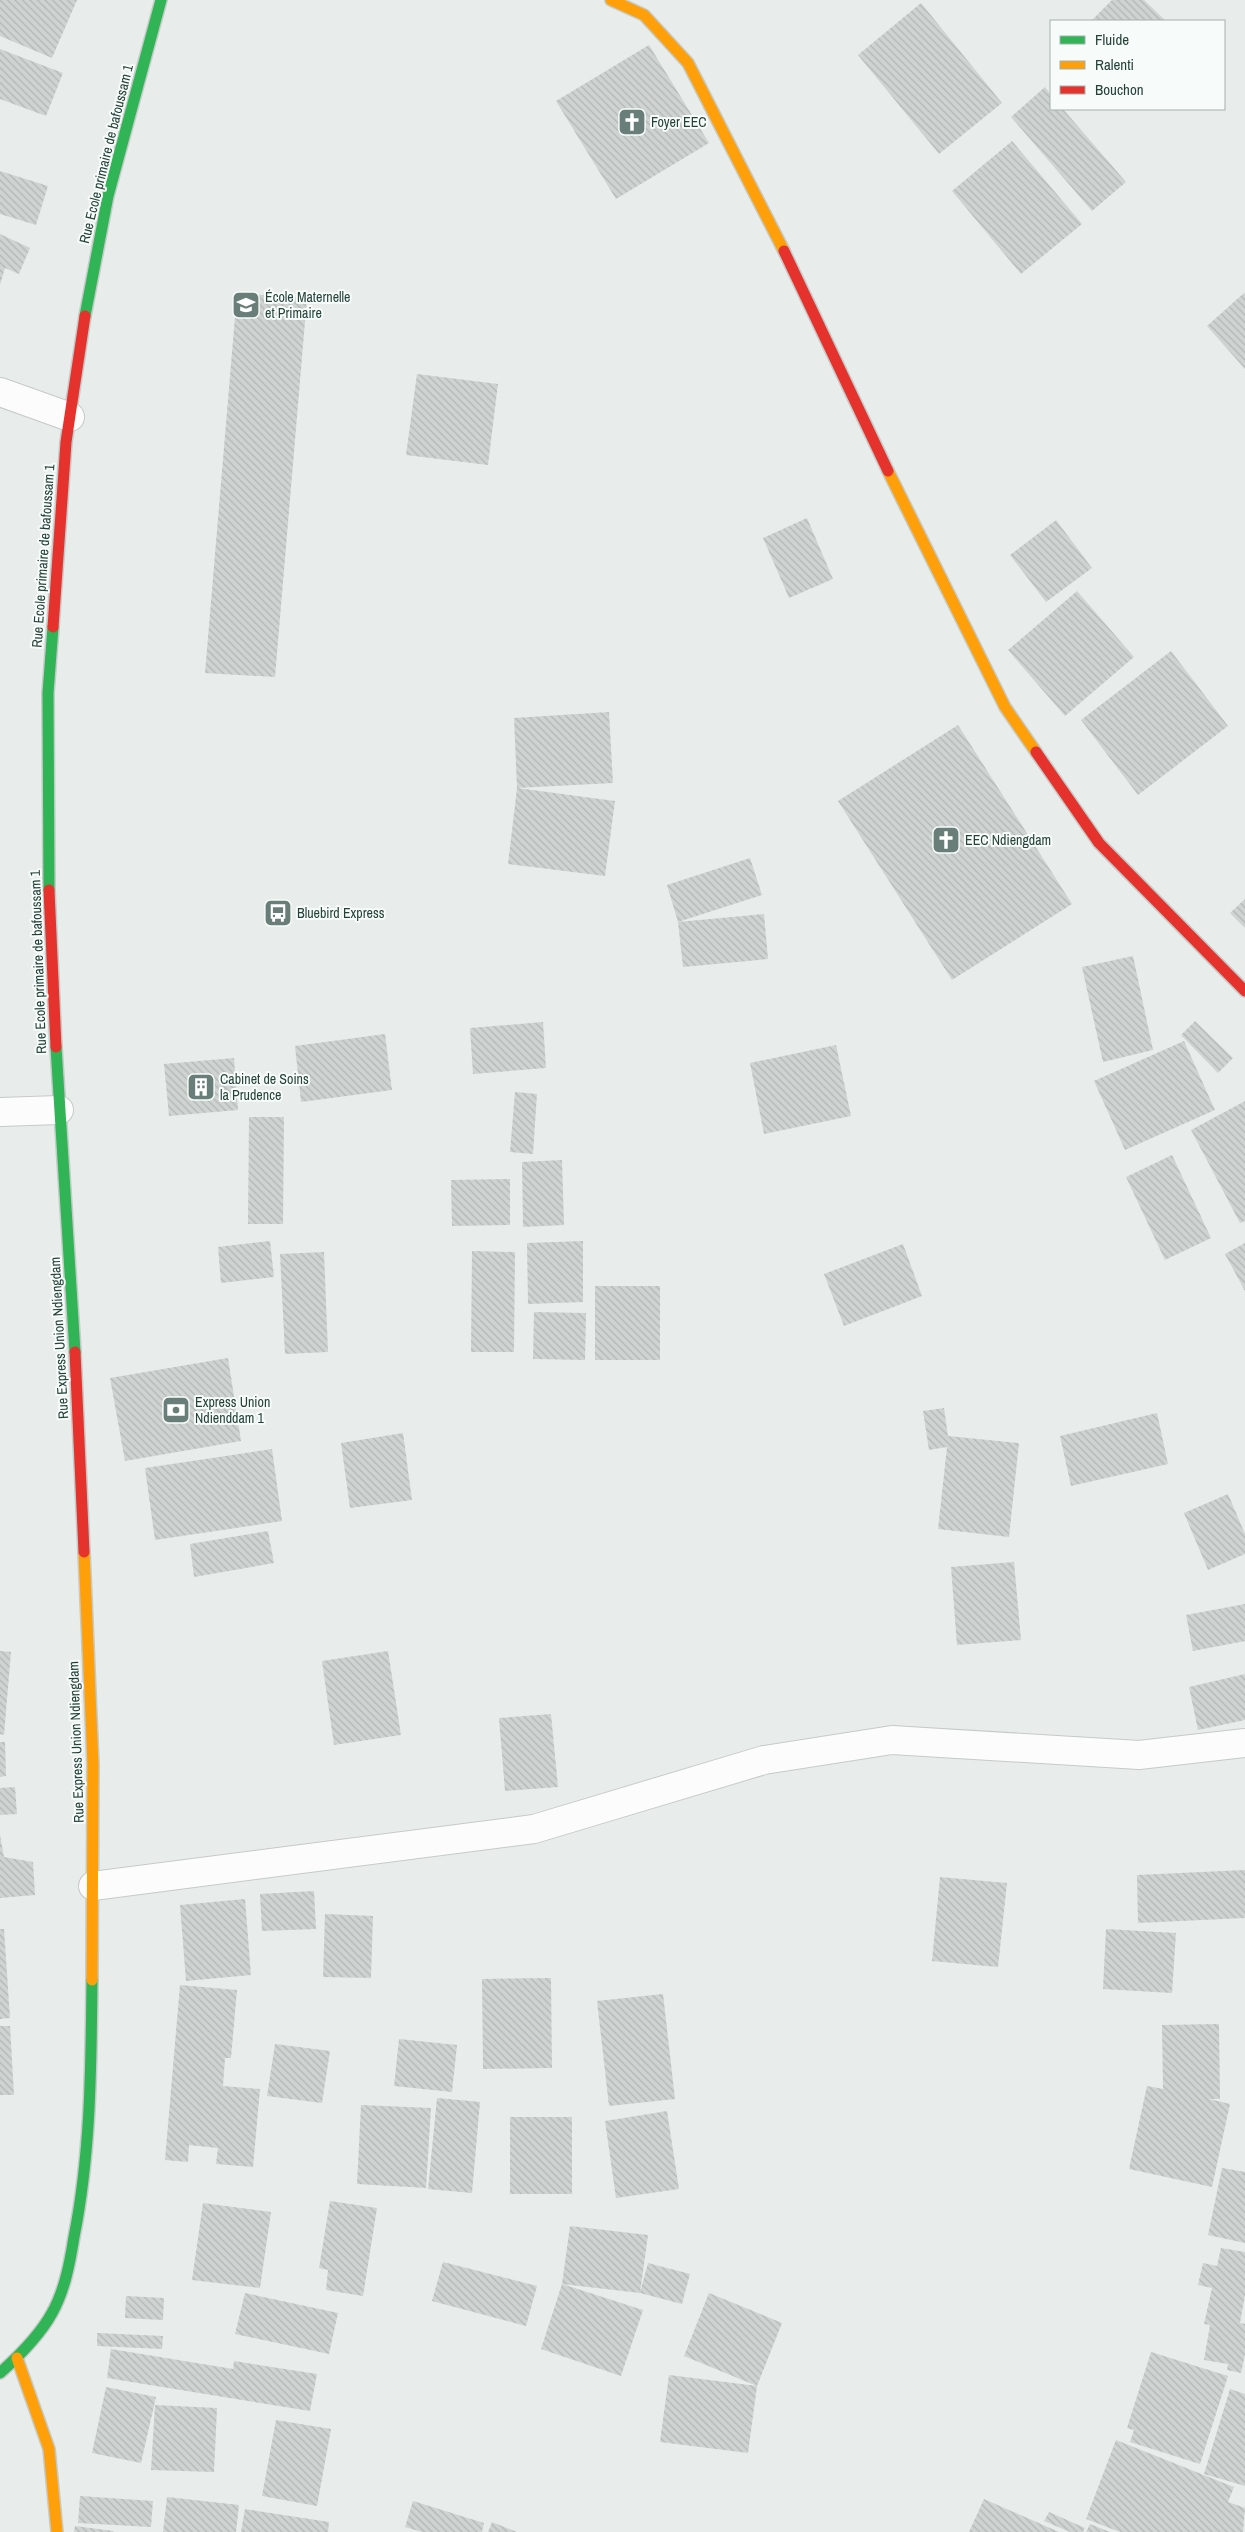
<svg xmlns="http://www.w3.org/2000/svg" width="1245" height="2532" viewBox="0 0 1245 2532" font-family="'Archivo Narrow',sans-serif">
	<defs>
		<pattern id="building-back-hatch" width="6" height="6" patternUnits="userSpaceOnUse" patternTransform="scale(1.25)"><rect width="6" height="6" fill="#cfd4d2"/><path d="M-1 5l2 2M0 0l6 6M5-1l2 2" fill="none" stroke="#b2b7b5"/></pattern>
	</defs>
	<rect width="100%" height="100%" fill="#e8edeb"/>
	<path fill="url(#building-back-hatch)" d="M 0,0 L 77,0 L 52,58 L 0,36 Z
		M 1112,0 L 1144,0 L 1166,21 L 1091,21 Z
		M 921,3 L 1002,103 L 939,154 L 858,55 Z
		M 649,45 L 709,143 L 616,199 L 556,101 Z
		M 0,49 L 63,73 L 46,116 L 0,99 Z
		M 1045,87 L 1051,95 L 1051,109 L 1063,109 L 1126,182 L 1092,211 L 1011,117 Z
		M 1012,141 L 1082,224 L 1021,274 L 952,191 Z
		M 0,171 L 48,186 L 36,225 L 0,214 Z
		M 0,234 L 30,248 L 19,274 L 5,268 L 0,285 Z
		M 237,293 L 307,298 L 275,677 L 205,673 Z
		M 1244,293 L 1245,294 L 1245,369 L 1207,326 Z
		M 417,374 L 498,384 L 488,465 L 406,455 Z
		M 807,518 L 833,579 L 789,598 L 763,538 Z
		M 1056,520 L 1092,568 L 1046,602 L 1010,555 Z
		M 1077,591 L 1134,657 L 1065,716 L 1008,650 Z
		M 1171,651 L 1228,726 L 1138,795 L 1081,720 Z
		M 609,712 L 613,783 L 517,788 L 514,718 Z
		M 958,725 L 1072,904 L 952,980 L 838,801 Z
		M 517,788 L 615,801 L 605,876 L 508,864 Z
		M 750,858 L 762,895 L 678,922 L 764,914 L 768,959 L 683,967 L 678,922 L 667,885 Z
		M 1245,899 L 1245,928 L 1230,913 Z
		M 1133,956 L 1153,1050 L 1103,1062 L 1082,967 Z
		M 1195,1021 L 1233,1058 L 1218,1073 L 1181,1035 Z
		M 543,1022 L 546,1068 L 473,1074 L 470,1028 Z
		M 385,1034 L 392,1090 L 301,1102 L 295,1046 Z
		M 1184,1041 L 1215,1110 L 1125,1150 L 1094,1081 Z
		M 836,1045 L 851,1116 L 764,1134 L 750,1063 Z
		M 234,1058 L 238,1110 L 169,1116 L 164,1064 Z
		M 515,1092 L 537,1094 L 533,1154 L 510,1152 Z
		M 1245,1101 L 1245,1221 L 1240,1223 L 1191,1130 Z
		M 249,1117 L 284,1117 L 283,1224 L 248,1224 Z
		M 1172,1155 L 1211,1238 L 1165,1260 L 1126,1177 Z
		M 562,1160 L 564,1225 L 523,1227 L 522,1162 Z
		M 510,1179 L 510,1225 L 452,1226 L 451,1180 Z
		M 270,1241 L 274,1277 L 221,1283 L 218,1247 Z
		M 583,1241 L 583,1302 L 528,1304 L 527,1243 Z
		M 1245,1243 L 1245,1291 L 1225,1254 Z
		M 903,1244 L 922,1296 L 844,1326 L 824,1274 Z
		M 472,1251 L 515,1252 L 514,1352 L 471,1352 Z
		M 324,1252 L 328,1352 L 285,1354 L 280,1254 Z
		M 595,1286 L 660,1286 L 660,1360 L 595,1360 Z
		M 534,1312 L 586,1313 L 585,1360 L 533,1359 Z
		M 228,1358 L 241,1441 L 125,1461 L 110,1378 Z
		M 944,1408 L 948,1436 L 1019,1443 L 1009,1537 L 938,1529 L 947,1447 L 929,1450 L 923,1411 Z
		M 1157,1413 L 1168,1464 L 1071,1486 L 1060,1436 Z
		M 403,1433 L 412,1500 L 350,1508 L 341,1443 Z
		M 272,1449 L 282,1521 L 155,1540 L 145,1468 Z
		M 1228,1494 L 1245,1534 L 1245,1554 L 1208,1570 L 1184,1513 Z
		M 268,1531 L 274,1563 L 194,1577 L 190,1544 Z
		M 1014,1562 L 1021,1640 L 957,1645 L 951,1567 Z
		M 1245,1604 L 1245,1641 L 1193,1651 L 1186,1615 Z
		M 0,1651 L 11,1652 L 4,1735 L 0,1734 Z
		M 388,1651 L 401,1735 L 334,1745 L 322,1661 Z
		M 1245,1674 L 1245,1720 L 1198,1730 L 1189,1687 Z
		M 551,1714 L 558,1787 L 505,1791 L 499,1718 Z
		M 0,1742 L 5,1742 L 6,1776 L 0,1777 Z
		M 15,1787 L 17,1814 L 0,1815 L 0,1788 Z
		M 0,1835 L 4,1857 L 33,1862 L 35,1895 L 0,1898 Z
		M 1245,1870 L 1245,1918 L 1138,1923 L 1137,1875 Z
		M 940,1877 L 1007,1883 L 998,1967 L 932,1961 Z
		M 314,1891 L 316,1929 L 262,1931 L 260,1894 Z
		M 245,1899 L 251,1975 L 186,1981 L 180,1905 Z
		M 325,1914 L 373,1916 L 371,1978 L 323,1977 Z
		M 0,1929 L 4,1929 L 10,2018 L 0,2019 Z
		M 1106,1929 L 1176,1933 L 1172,1993 L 1103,1989 Z
		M 551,1978 L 552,2068 L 483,2069 L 482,1979 Z
		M 180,1985 L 237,1990 L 231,2058 L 225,2058 L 223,2086 L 260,2089 L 253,2167 L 216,2164 L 218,2148 L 189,2145 L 188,2162 L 165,2160 Z
		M 663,1994 L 675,2099 L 609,2106 L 597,2001 Z
		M 1219,2024 L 1220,2099 L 1209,2099 L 1230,2104 L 1212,2187 L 1129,2169 L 1147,2086 L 1163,2089 L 1162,2025 Z
		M 0,2026 L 10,2026 L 14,2095 L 0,2095 Z
		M 399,2039 L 457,2045 L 452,2092 L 394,2086 Z
		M 275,2044 L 330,2051 L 322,2103 L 267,2096 Z
		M 437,2098 L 480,2102 L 472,2193 L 428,2189 Z
		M 361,2105 L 431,2108 L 426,2188 L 357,2184 Z
		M 667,2111 L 679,2189 L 616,2198 L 605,2121 Z
		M 510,2117 L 572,2117 L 572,2194 L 510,2194 Z
		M 1222,2168 L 1245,2172 L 1245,2243 L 1208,2235 Z
		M 330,2201 L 377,2208 L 363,2296 L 326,2290 L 328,2270 L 319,2268 Z
		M 203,2203 L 271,2212 L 260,2288 L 192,2280 Z
		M 570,2226 L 648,2235 L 640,2293 L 648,2263 L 690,2274 L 682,2304 L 640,2293 L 562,2284 L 643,2310 L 621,2376 L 541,2349 L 562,2284 Z
		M 1221,2248 L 1245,2252 L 1245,2295 L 1240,2323 L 1245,2324 L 1245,2354 L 1241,2373 L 1227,2370 L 1228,2364 L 1204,2360 L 1210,2325 L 1204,2324 L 1212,2288 L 1198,2285 L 1203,2263 L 1217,2266 Z
		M 443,2262 L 537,2286 L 526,2326 L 432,2301 Z
		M 245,2293 L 338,2313 L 329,2354 L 235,2334 Z
		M 709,2293 L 782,2323 L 757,2386 L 684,2356 Z
		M 126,2296 L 164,2298 L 163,2320 L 125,2318 Z
		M 97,2333 L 163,2336 L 162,2349 L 97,2346 Z
		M 111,2349 L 233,2369 L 234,2361 L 317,2374 L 310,2411 L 107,2378 Z
		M 1151,2352 L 1228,2376 L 1200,2464 L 1130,2442 L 1134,2430 L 1127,2428 Z
		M 669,2375 L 757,2386 L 748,2453 L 660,2442 Z
		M 106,2387 L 156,2397 L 141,2463 L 92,2453 Z
		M 1230,2389 L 1245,2394 L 1245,2486 L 1204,2474 Z
		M 155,2405 L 217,2408 L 214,2472 L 151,2470 Z
		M 276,2420 L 331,2429 L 317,2506 L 262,2496 Z
		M 1116,2440 L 1234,2487 L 1228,2502 L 1245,2508 L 1243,2532 L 1120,2532 L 1086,2519 Z
		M 80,2496 L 153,2501 L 151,2527 L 78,2523 Z
		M 167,2497 L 239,2505 L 236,2532 L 163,2532 Z
		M 984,2499 L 1059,2532 L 969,2532 Z
		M 413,2501 L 484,2523 L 482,2532 L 422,2532 L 405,2527 Z
		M 245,2509 L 329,2522 L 328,2532 L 241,2532 Z
		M 1049,2512 L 1085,2528 L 1083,2532 L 1070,2532 L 1044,2521 Z
		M 492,2522 L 517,2532 L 488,2532 Z
		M 1090,2524 L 1110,2532 L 1086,2532 Z
		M 75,2526 L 114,2531 L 113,2532 L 74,2532 Z"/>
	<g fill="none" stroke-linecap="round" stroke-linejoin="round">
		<defs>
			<path id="street" d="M 0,392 L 70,417
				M 0,1112 L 59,1110
				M 93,1886 L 534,1829 L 764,1760 L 892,1740 L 1139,1755 L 1245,1743"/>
			<path id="fast" d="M 85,316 L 108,196 L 161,0
				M 49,890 L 48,693 L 53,627
				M 56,1047 L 75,1352
				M 0,2373 C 19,2356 40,2335 52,2313 C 65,2290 70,2262 74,2237 C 91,2152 91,2066 92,1980"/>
			<path id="slow" d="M 611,0 L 644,15 L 688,63 L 784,251
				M 888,471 L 1005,707 L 1036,752
				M 84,1552 L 93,1764 L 92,1980
				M 17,2358 L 49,2449 L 57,2532"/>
			<path id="jam" d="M 784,251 L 888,471
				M 53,627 L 66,442 L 85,316
				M 1036,752 L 1099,843 L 1245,991
				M 49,890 L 56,1047
				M 75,1352 L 84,1552"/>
		</defs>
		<use href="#street" stroke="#c5cac8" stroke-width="30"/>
		<use href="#fast" stroke="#c3cbc8" stroke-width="14"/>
		<use href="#slow" stroke="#c3cbc8" stroke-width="14"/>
		<use href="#jam" stroke="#c3cbc8" stroke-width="14"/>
		<use href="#street" stroke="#fcfcfc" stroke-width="28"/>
		<use href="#fast" stroke="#30b455" stroke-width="11"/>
		<use href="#slow" stroke="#ff9f0a" stroke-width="11"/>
		<use href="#jam" stroke="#e5322d" stroke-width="11"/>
	</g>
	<defs>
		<symbol id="church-square" viewBox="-11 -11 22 22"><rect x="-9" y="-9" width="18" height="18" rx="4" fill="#697e78" stroke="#f7fbf9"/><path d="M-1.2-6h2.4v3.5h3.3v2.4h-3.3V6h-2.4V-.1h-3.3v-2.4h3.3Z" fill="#fff"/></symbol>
		<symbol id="school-square" viewBox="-11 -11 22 22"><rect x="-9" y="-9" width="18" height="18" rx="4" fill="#697e78" stroke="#f7fbf9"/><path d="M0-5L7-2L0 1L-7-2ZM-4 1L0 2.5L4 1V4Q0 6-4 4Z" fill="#fff"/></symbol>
		<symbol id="bus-square" viewBox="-11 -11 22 22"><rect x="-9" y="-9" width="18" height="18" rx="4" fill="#697e78" stroke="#f7fbf9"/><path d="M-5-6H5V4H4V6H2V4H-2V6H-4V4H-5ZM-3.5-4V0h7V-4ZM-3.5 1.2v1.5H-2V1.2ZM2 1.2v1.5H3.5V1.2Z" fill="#fff"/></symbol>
		<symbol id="building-square" viewBox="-11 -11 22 22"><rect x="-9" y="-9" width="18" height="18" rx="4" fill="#697e78" stroke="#f7fbf9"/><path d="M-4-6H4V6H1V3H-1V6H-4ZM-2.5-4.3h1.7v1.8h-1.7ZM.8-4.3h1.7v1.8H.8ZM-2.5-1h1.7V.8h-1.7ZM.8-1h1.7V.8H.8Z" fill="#fff"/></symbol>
		<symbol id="bank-square" viewBox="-11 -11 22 22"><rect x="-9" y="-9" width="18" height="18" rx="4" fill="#697e78" stroke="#f7fbf9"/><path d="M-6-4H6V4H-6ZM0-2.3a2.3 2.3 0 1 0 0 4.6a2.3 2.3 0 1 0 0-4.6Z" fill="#fff"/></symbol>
	</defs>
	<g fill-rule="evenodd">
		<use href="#church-square" x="616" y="106" width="32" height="32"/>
		<use href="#school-square" x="230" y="289" width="32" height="32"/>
		<use href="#church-square" x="930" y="824" width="32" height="32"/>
		<use href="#bus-square" x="262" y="897" width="32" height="32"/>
		<use href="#building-square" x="185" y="1071" width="32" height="32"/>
		<use href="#bank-square" x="160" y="1394" width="32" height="32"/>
	</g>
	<g text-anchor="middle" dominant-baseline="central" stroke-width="4" stroke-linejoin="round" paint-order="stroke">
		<g font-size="14" fill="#24423a" stroke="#f7fbf9" text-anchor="start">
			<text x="651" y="122">Foyer EEC</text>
			<text x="265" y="297">École Maternelle<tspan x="265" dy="16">et Primaire</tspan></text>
			<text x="965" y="840">EEC Ndiengdam</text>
			<text x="297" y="913">Bluebird Express</text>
			<text x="220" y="1079">Cabinet de Soins<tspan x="220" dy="16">la Prudence</tspan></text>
			<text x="195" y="1402">Express Union<tspan x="195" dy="16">Ndienddam 1</tspan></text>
		</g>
		<g font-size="14" fill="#24423a" stroke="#f7fbf9">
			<text transform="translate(106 154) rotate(-76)">Rue Ecole primaire de bafoussam 1</text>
			<text transform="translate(43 556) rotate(-86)">Rue Ecole primaire de bafoussam 1</text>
			<text transform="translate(38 962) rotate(-92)">Rue Ecole primaire de bafoussam 1</text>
			<text transform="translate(59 1338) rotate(-93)">Rue Express Union Ndiengdam</text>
			<text transform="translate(76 1742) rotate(-92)">Rue Express Union Ndiengdam</text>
		</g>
	</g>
	<rect x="1050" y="20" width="175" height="90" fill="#f7fbf9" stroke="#a3b1ad"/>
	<rect x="1060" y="36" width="25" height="8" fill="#30b455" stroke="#a3b1ad"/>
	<text x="1095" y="45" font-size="15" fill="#24423a">Fluide</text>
	<rect x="1060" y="61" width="25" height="8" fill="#ff9f0a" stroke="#a3b1ad"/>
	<text x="1095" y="70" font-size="15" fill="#24423a">Ralenti</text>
	<rect x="1060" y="86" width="25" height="8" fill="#e5322d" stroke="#a3b1ad"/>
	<text x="1095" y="95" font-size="15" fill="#24423a">Bouchon</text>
</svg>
